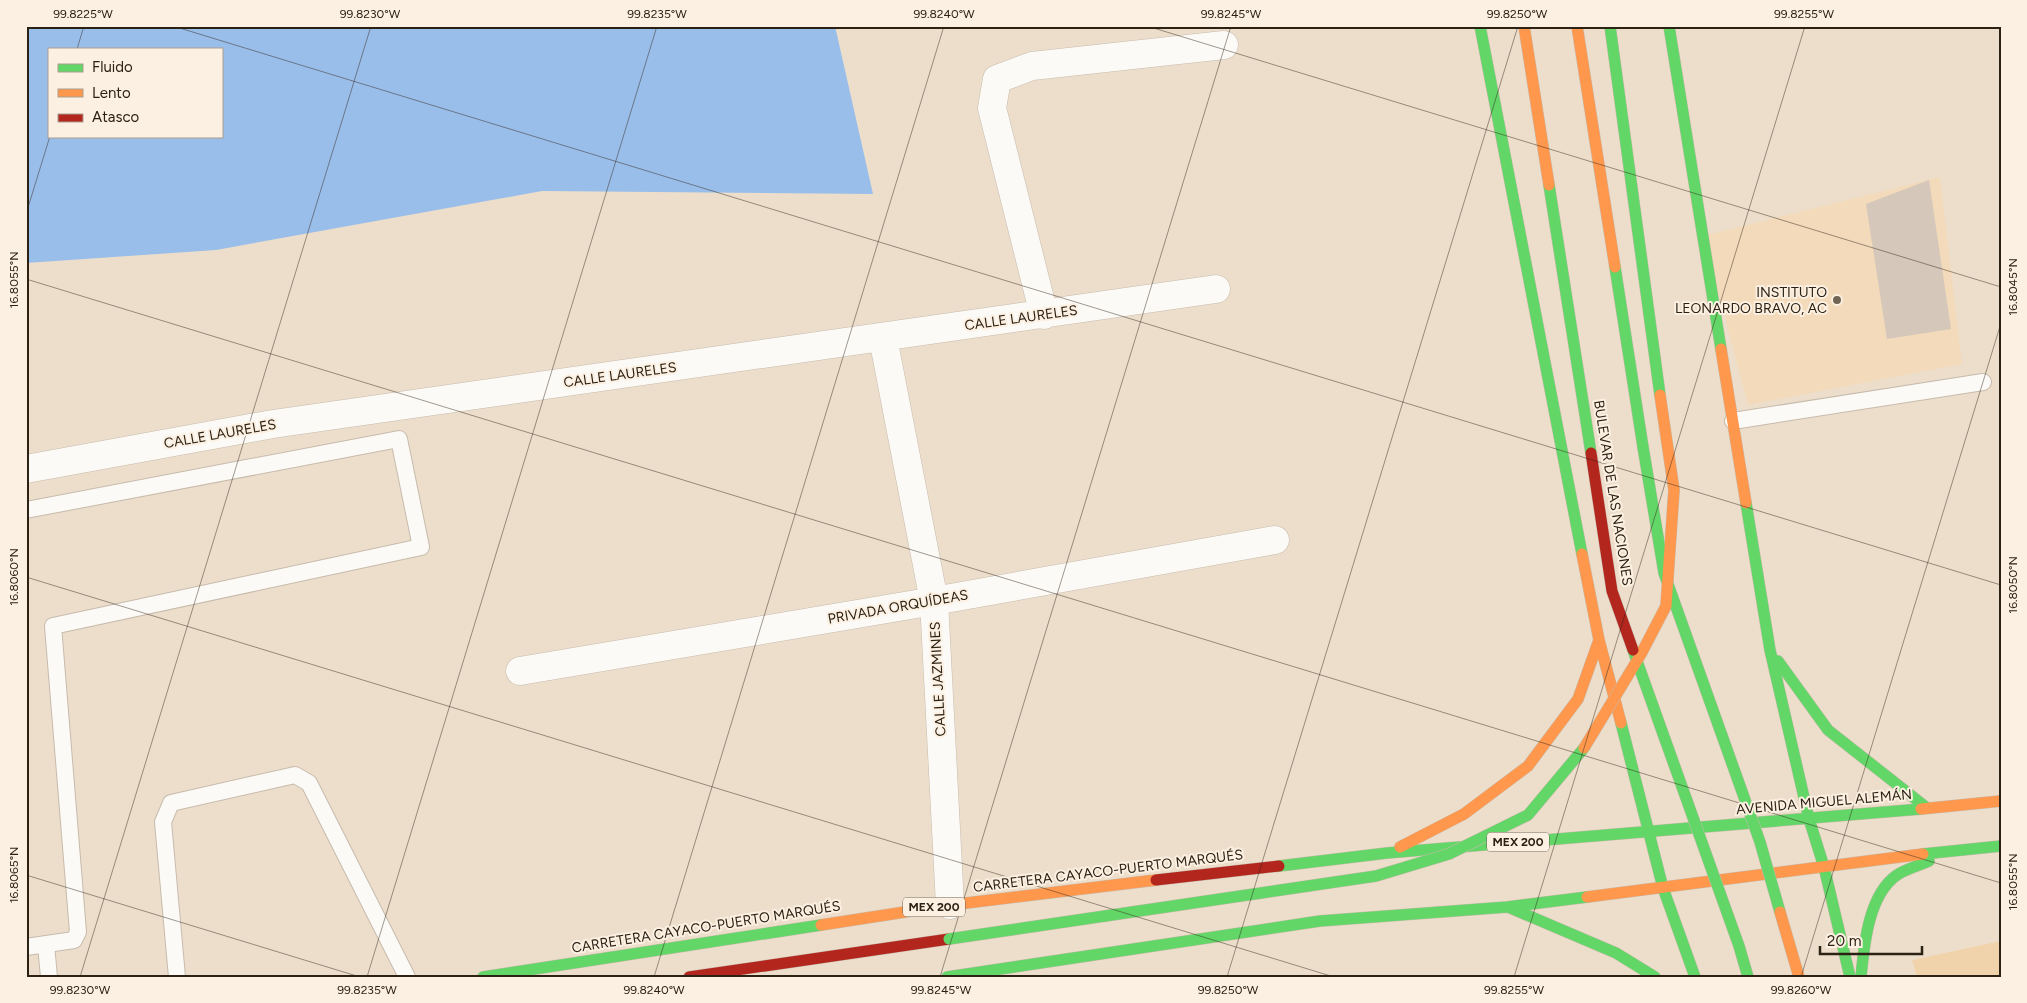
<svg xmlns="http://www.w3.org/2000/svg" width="2027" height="1003" viewBox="0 0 2027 1003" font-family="Figtree,sans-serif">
	<rect width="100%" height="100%" fill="#eddecb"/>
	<path fill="#f2daba" d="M 1940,177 L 1962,364 L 1748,405 L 1703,236 Z"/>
	<path fill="#f1d3ab" d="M 2001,941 L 2001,977 L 1917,977 L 1912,960 Z"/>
	<path fill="#9abeea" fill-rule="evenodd" d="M 26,26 L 835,26 L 873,194 L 542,191 L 216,250 L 26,263 ZM 49,49 L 221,49 L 221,136 L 49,136 Z"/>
	<path fill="#d5c7b9" d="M 1929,180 L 1951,329 L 1887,339 L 1866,204 Z"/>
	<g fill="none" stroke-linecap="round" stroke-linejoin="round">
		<defs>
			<path id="lane" d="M 1733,421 L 1983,382
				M 26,510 L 399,439 L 421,547 L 53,626 L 78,932 L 74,940 L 26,947
				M 46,945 L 49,977
				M 177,977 L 163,822 L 171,803 L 295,775 L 309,783 L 407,977"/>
			<path id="street" d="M 1044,315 L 992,108 L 997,79 L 1032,66 L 1224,45
				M 883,338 L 934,601 L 950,905
				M 26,469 L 273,424 L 1216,289
				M 520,671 L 934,601 L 1275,540"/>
			<path id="fast" d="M 1480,26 L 1582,554
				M 1610,26 L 1660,395
				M 1669,26 L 1721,349
				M 1549,185 L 1591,453
				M 1615,267 L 1643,447
				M 1746,503 L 1770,650 L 1809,819 L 1824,867 L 1850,977
				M 1778,661 L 1828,730 L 1927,808
				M 1621,723 L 1663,888 L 1695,977
				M 1923,854 L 2001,846
				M 1279,866 L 1387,853 L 1921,809
				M 1508,907 L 1616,953 L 1655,977
				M 483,977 L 821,925
				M 947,977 L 1320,921 L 1507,907 L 1587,897
				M 1861,977 C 1864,946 1868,895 1897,875 C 1906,869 1918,866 1929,861"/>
			<path id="slow" d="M 1524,26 L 1549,185
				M 1577,26 L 1615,267
				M 1721,349 L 1746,503
				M 1582,554 L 1599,640 L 1621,723
				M 1921,809 L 2001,801
				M 1400,847 L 1464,814 L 1528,766 L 1578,699 L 1599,640
				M 1587,897 L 1923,854
				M 821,925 L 950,905 L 1156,880"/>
			<path id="jam" d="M 1156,880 L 1279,866
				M 689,977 L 949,939"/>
		</defs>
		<use href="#lane" stroke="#c7bbac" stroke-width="18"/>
		<use href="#street" stroke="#c7bbac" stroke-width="29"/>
		<use href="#fast" stroke="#c7bbac" stroke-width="12"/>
		<use href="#slow" stroke="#c7bbac" stroke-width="12"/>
		<use href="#jam" stroke="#c7bbac" stroke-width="12"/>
		<use href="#lane" stroke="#fcfaf7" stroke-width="16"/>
		<use href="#street" stroke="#fcfaf7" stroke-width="28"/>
		<use href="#fast" stroke="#63d668" stroke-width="11"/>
		<use href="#slow" stroke="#ff974d" stroke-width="11"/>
		<use href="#jam" stroke="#b3261e" stroke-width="11"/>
		<defs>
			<path id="fast-bridge" d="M 1643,447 L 1664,573 L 1760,842 L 1780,912
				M 1633,650 L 1739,946 L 1748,977
				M 949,939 L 1376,876 L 1449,854 L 1528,815 L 1584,748"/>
			<path id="slow-bridge" d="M 1584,748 L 1641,654 L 1666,606 L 1674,490 L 1660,395
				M 1780,912 L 1799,977"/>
			<path id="jam-bridge" d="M 1591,453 L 1612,591 L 1633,650"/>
		</defs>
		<use href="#fast-bridge" stroke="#c7bbac" stroke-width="12" stroke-linecap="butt"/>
		<use href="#slow-bridge" stroke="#c7bbac" stroke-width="12" stroke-linecap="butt"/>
		<use href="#jam-bridge" stroke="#c7bbac" stroke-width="12" stroke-linecap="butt"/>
		<use href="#fast-bridge" stroke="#63d668" stroke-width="11"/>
		<use href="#slow-bridge" stroke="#ff974d" stroke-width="11"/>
		<use href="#jam-bridge" stroke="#b3261e" stroke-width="11"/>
	</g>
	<path fill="none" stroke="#2c2214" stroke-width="1" stroke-opacity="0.45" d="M 173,26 L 2001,585M 1147,26 L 2001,287M 77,49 L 84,26M 26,214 L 50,136M 26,279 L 2001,883M 26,577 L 1334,977M 26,875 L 360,977M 80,977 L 371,26M 367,977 L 657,26M 654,977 L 944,26M 940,977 L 1231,26M 1227,977 L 1518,26M 1514,977 L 1805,26M 1801,977 L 2001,323"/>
	<circle fill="#706454" stroke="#fcf0e2" stroke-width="2" cx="1837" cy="300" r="5"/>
	<g text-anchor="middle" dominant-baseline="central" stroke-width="4" stroke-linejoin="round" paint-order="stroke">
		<g fill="#fcf0e2" stroke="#6a6052" stroke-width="1">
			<rect x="1487" y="832.5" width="62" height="19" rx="4"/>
			<rect x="903" y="897.5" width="62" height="19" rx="4"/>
		</g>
		<g font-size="12" font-weight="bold" fill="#2c2214">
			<text x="1518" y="842">MEX 200</text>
			<text x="934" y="907">MEX 200</text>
		</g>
		<g font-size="14" fill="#2c2214" stroke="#fcf0e2" text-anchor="end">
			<text x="1827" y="292">INSTITUTO<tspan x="1827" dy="16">LEONARDO BRAVO, AC</tspan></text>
		</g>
		<g font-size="14" fill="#2c2214" stroke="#fcf0e2">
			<text transform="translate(1021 318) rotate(-8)">CALLE LAURELES</text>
			<text transform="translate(620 375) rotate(-8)">CALLE LAURELES</text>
			<text transform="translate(220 434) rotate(-10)">CALLE LAURELES</text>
			<text transform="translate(1613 493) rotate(81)">BULEVAR DE LAS NACIONES</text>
			<text transform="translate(898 607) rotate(-10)">PRIVADA ORQUÍDEAS</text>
			<text transform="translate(938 679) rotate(-93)">CALLE JAZMINES</text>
			<text transform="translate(1824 802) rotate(-5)">AVENIDA MIGUEL ALEMÁN</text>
			<text transform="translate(1108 871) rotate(-7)">CARRETERA CAYACO-PUERTO MARQUÉS</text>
			<text transform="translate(706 927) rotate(-9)">CARRETERA CAYACO-PUERTO MARQUÉS</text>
		</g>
	</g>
	<rect width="2027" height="1003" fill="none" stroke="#fcf0e2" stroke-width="55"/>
	<rect x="48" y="48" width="175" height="90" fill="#fcf0e2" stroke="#a99e90"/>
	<rect x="58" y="64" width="25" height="8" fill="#63d668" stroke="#a99e90"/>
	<text x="92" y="72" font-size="15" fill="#2c2214">Fluido</text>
	<rect x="58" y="89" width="25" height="8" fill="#ff974d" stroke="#a99e90"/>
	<text x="92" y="98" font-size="15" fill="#2c2214">Lento</text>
	<rect x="58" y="114" width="25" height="8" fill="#b3261e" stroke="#a99e90"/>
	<text x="92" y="122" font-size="15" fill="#2c2214">Atasco</text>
	<path d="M1820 946v8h102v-8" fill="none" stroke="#2c2214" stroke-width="2.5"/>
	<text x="1827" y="946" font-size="15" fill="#2c2214" stroke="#fcf0e2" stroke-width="4" paint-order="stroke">20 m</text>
	<rect x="28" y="28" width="1972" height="948" fill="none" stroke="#2c2214" stroke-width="2"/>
	<g font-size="12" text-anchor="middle" fill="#2c2214">
		<text x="83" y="18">99.8225°W</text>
		<text x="370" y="18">99.8230°W</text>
		<text x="657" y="18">99.8235°W</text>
		<text x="944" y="18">99.8240°W</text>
		<text x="1231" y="18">99.8245°W</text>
		<text x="1517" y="18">99.8250°W</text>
		<text x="1804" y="18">99.8255°W</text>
		<text transform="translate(14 280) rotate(-90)" y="4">16.8055°N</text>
		<text transform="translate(2013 287) rotate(-90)" y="4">16.8045°N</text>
		<text transform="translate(14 577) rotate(-90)" y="4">16.8060°N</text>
		<text transform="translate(2013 585) rotate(-90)" y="4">16.8050°N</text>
		<text transform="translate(14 875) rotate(-90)" y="4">16.8065°N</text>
		<text transform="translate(2013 882) rotate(-90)" y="4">16.8055°N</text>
		<text x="80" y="994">99.8230°W</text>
		<text x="367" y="994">99.8235°W</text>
		<text x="654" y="994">99.8240°W</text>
		<text x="941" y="994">99.8245°W</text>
		<text x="1228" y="994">99.8250°W</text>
		<text x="1514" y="994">99.8255°W</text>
		<text x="1801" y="994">99.8260°W</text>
	</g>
</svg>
